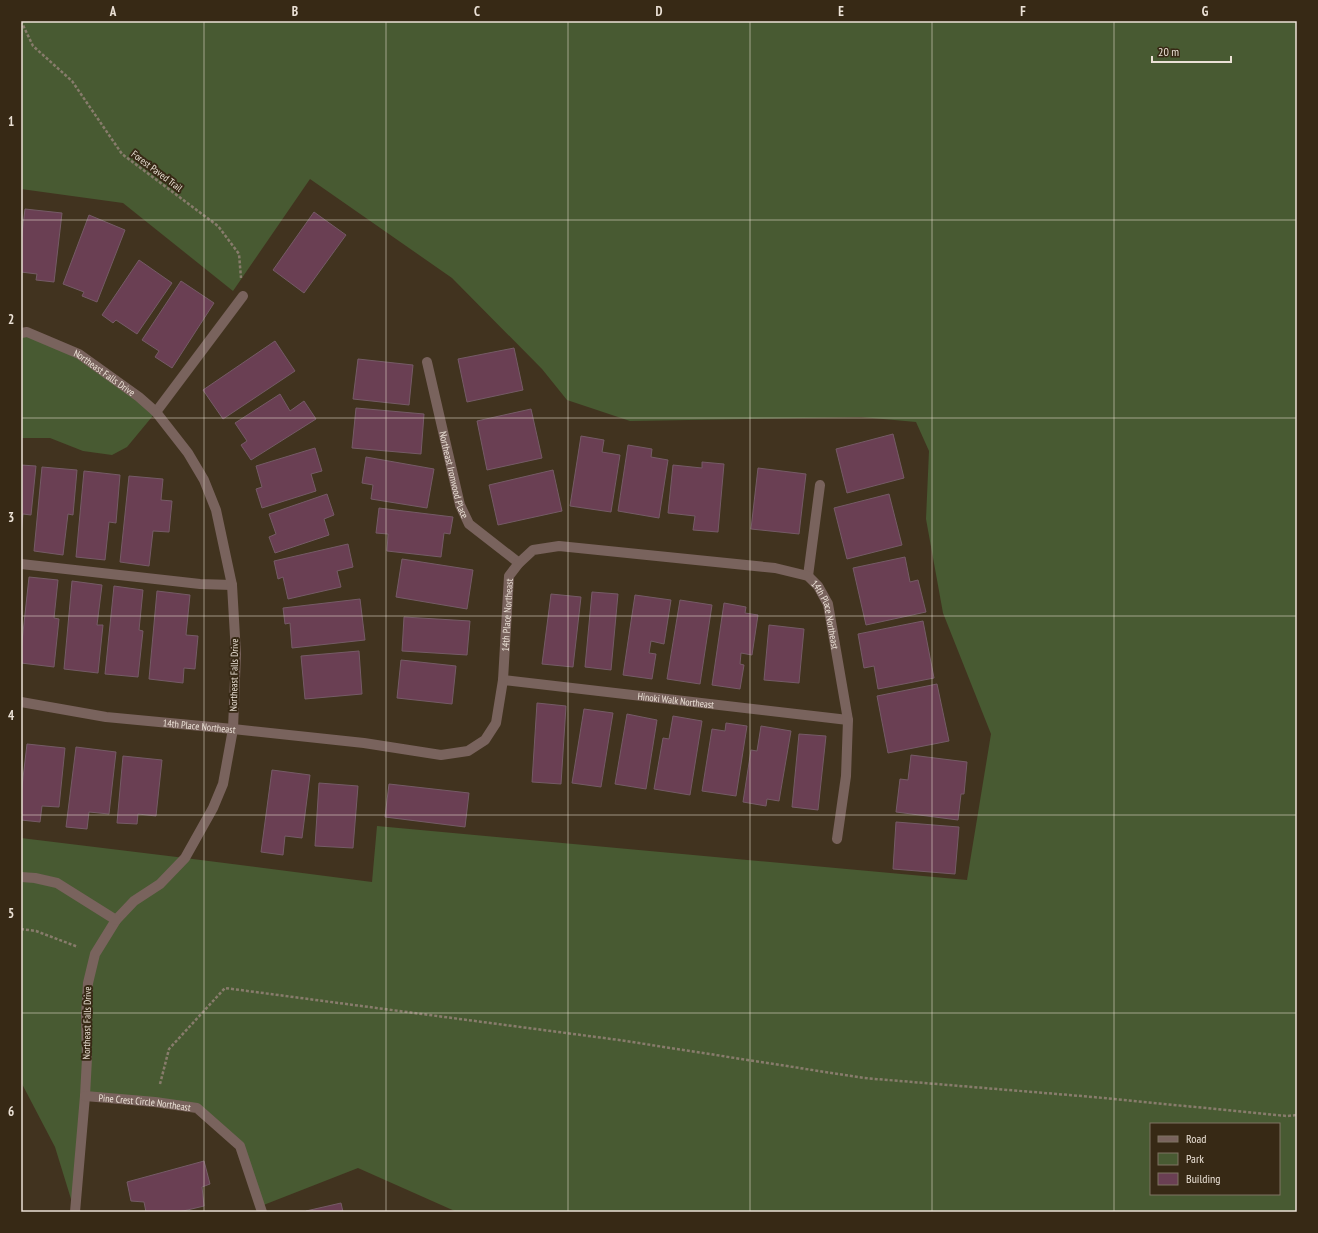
<svg xmlns="http://www.w3.org/2000/svg" width="1318" height="1233" viewBox="0 0 1318 1233" font-family="'PT Sans Narrow',sans-serif">
	<rect width="100%" height="100%" fill="#41331f"/>
	<path fill="#485a32" fill-rule="evenodd" d="M 21,21 L 1297,21 L 1297,1212 L 457,1212 L 358,1168 L 261,1206 L 240,1146 L 197,1108 L 85,1096 L 75,1212 L 55,1147 L 21,1082 L 21,838 L 185,858 L 372,882 L 377,826 L 967,880 L 991,734 L 943,613 L 926,519 L 929,451 L 916,422 L 861,417 L 630,421 L 567,400 L 542,369 L 452,278 L 310,179 L 233,291 L 123,203 L 21,189 ZM 1151,1124 L 1279,1124 L 1279,1194 L 1151,1194 Z
		M 21,333 L 79,354 L 156,412 L 127,447 L 112,455 L 83,451 L 50,438 L 21,438 Z"/>
	<path fill="#6a3f53" stroke="#755b66" d="M 25,209 L 62,213 L 54,282 L 36,280 L 37,274 L 21,272 L 21,241 Z
		M 314,212 L 346,235 L 304,293 L 273,270 Z
		M 89,215 L 125,230 L 97,302 L 82,296 L 84,292 L 63,284 Z
		M 139,260 L 172,283 L 137,334 L 116,320 L 113,323 L 102,315 Z
		M 181,281 L 214,303 L 172,368 L 155,357 L 159,351 L 142,340 Z
		M 275,341 L 295,371 L 223,419 L 203,390 Z
		M 514,348 L 523,390 L 467,402 L 458,359 Z
		M 358,359 L 413,365 L 409,405 L 353,399 Z
		M 280,394 L 290,411 L 304,401 L 316,419 L 251,460 L 241,445 L 247,441 L 235,423 Z
		M 356,408 L 424,414 L 421,454 L 352,448 Z
		M 531,409 L 542,458 L 487,470 L 477,421 Z
		M 893,434 L 904,478 L 847,493 L 836,449 Z
		M 581,436 L 604,440 L 602,452 L 620,455 L 611,512 L 570,506 Z
		M 628,445 L 652,449 L 651,457 L 668,460 L 659,518 L 618,511 Z
		M 315,448 L 322,471 L 311,474 L 316,491 L 262,508 L 256,489 L 262,487 L 256,466 Z
		M 366,457 L 434,469 L 427,508 L 371,499 L 373,485 L 362,483 Z
		M 702,462 L 724,464 L 718,532 L 693,530 L 695,516 L 668,513 L 673,465 L 702,468 Z
		M 21,465 L 36,466 L 31,515 L 23,514 L 21,535 Z
		M 42,467 L 77,470 L 73,515 L 68,514 L 63,555 L 34,551 Z
		M 758,468 L 806,474 L 799,534 L 751,529 Z
		M 553,470 L 562,511 L 498,525 L 489,485 Z
		M 84,471 L 120,475 L 116,523 L 109,522 L 105,560 L 76,557 Z
		M 129,476 L 163,479 L 161,500 L 172,501 L 169,532 L 153,531 L 149,566 L 120,562 Z
		M 327,494 L 334,515 L 324,519 L 329,535 L 275,553 L 269,537 L 276,534 L 269,514 Z
		M 889,494 L 902,545 L 847,559 L 834,508 Z
		M 379,508 L 453,517 L 450,534 L 444,533 L 441,557 L 387,551 L 388,534 L 376,533 Z
		M 348,544 L 353,567 L 337,571 L 341,587 L 288,599 L 283,577 L 278,579 L 274,561 Z
		M 905,557 L 910,582 L 918,580 L 926,612 L 866,625 L 853,568 Z
		M 402,559 L 473,570 L 467,609 L 396,597 Z
		M 29,577 L 58,580 L 54,618 L 59,619 L 54,667 L 21,663 L 21,651 Z
		M 72,581 L 102,585 L 97,625 L 103,625 L 98,673 L 64,669 Z
		M 114,586 L 143,590 L 139,630 L 143,631 L 138,677 L 105,674 Z
		M 157,591 L 190,595 L 186,635 L 198,636 L 195,669 L 184,668 L 183,683 L 149,679 Z
		M 592,592 L 618,594 L 611,670 L 585,667 Z
		M 551,594 L 581,597 L 573,667 L 542,664 Z
		M 635,595 L 671,600 L 664,644 L 651,641 L 649,653 L 656,654 L 652,679 L 623,675 Z
		M 360,599 L 365,640 L 292,648 L 290,623 L 285,624 L 283,608 Z
		M 680,600 L 712,605 L 700,684 L 667,679 Z
		M 724,603 L 746,607 L 745,613 L 758,615 L 752,655 L 741,653 L 740,664 L 744,665 L 740,689 L 712,685 Z
		M 404,617 L 470,621 L 467,655 L 402,651 Z
		M 923,621 L 934,678 L 878,689 L 874,666 L 864,668 L 858,634 Z
		M 769,625 L 804,629 L 799,683 L 764,680 Z
		M 359,651 L 362,694 L 305,699 L 301,656 Z
		M 401,660 L 456,666 L 452,704 L 397,698 Z
		M 937,684 L 949,741 L 888,753 L 877,696 Z
		M 537,703 L 566,706 L 561,784 L 532,782 Z
		M 584,709 L 613,713 L 601,787 L 572,783 Z
		M 627,714 L 657,720 L 646,789 L 615,784 Z
		M 673,716 L 702,721 L 690,795 L 654,789 L 663,738 L 669,739 Z
		M 726,723 L 747,726 L 736,796 L 702,791 L 712,729 L 725,731 Z
		M 761,726 L 791,731 L 779,801 L 767,799 L 766,806 L 743,802 L 751,750 L 757,751 Z
		M 799,734 L 826,736 L 818,810 L 792,807 Z
		M 27,744 L 65,748 L 59,807 L 42,806 L 40,822 L 21,820 L 21,795 Z
		M 76,747 L 116,752 L 109,814 L 89,812 L 87,829 L 66,827 Z
		M 911,755 L 967,762 L 964,794 L 961,794 L 958,820 L 896,812 L 900,779 L 908,780 Z
		M 123,756 L 162,760 L 156,816 L 138,814 L 137,824 L 117,823 Z
		M 272,770 L 310,775 L 302,838 L 285,836 L 283,855 L 261,852 Z
		M 319,783 L 358,786 L 353,848 L 315,846 Z
		M 389,784 L 469,793 L 465,827 L 385,817 Z
		M 896,822 L 959,827 L 955,874 L 893,869 Z
		M 204,1161 L 210,1184 L 202,1187 L 204,1206 L 179,1212 L 146,1212 L 144,1202 L 131,1201 L 127,1182 Z
		M 341,1203 L 343,1212 L 306,1212 L 306,1211 Z"/>
	<g fill="none" stroke-linecap="round" stroke-linejoin="round">
		<path stroke="#887c6c" stroke-width="2.5" stroke-dasharray="3 2" stroke-linecap="butt" d="M 21,21 L 33,46 L 72,81 L 122,154 L 218,226 L 239,254 L 241,278
			M 21,929 L 36,931 L 78,947
			M 160,1084 L 169,1049 L 225,988 L 619,1040 L 864,1078 L 1093,1097 L 1287,1116 L 1297,1115"/>
		<path stroke="#79635d" stroke-width="10" d="M 156,412 L 243,296
			M 21,564 L 200,584 L 232,585"/>
		<g stroke="#79635d" stroke-width="10">
			<path id="s1" d="M 21,333 L 27,332 L 79,354 L 139,397 L 156,412 L 188,453 L 204,480 L 216,510 L 232,585 L 236,654 L 233,729 L 223,784 L 213,808 L 185,858 L 160,884 L 134,901 L 116,920 L 95,954 L 88,983 L 86,1015 L 87,1058 L 85,1096 L 75,1212"/>
			<path id="s2" d="M 427,362 L 460,505 L 469,524 L 519,563"/>
			<path d="M 808,576 L 820,485"/>
			<path id="s3" d="M 503,680 L 848,720"/>
			<path id="s4" d="M 21,702 L 106,717 L 233,729 L 364,743 L 441,755 L 468,751 L 485,740 L 496,723 L 503,680 L 509,576 L 519,563 L 533,550 L 559,546 L 775,568 L 808,576 L 818,586 L 828,604 L 848,720 L 846,776 L 837,839"/>
			<path d="M 21,877 L 35,878 L 57,883 L 116,920"/>
			<path id="s5" d="M 85,1096 L 155,1102 L 197,1108 L 240,1146 L 262,1212"/>
		</g>
	</g>
	<path fill="none" stroke="#ebe1d6" stroke-width="1" stroke-opacity="0.55" d="M 204,21 L 204,1212M 386,21 L 386,1212M 568,21 L 568,1212M 750,21 L 750,1212M 932,21 L 932,1212M 1114,21 L 1114,1212M 21,220 L 1297,220M 21,418 L 1297,418M 21,616 L 1297,616M 21,815 L 1297,815M 21,1013 L 1297,1013"/>
	<g text-anchor="middle" dominant-baseline="central" stroke-width="4" stroke-linejoin="round" paint-order="stroke">
		<g font-size="10" fill="#ebe1d6" stroke="#372915">
			<text transform="translate(157 171) rotate(37)">Forest Paved Trail</text>
			<text stroke="none"><textPath href="#s1" startOffset="94">Northeast Falls Drive</textPath></text>
			<text stroke="none"><textPath href="#s2" startOffset="116">Northeast Ironwood Place</textPath></text>
			<text stroke="none"><textPath href="#s4" startOffset="600">14th Place Northeast</textPath></text>
			<text stroke="none"><textPath href="#s4" startOffset="996">14th Place Northeast</textPath></text>
			<text transform="translate(234 675) rotate(-89)">Northeast Falls Drive</text>
			<text stroke="none"><textPath href="#s3" startOffset="174">Hinoki Walk Northeast</textPath></text>
			<text stroke="none"><textPath href="#s4" startOffset="180">14th Place Northeast</textPath></text>
			<text transform="translate(87 1023) rotate(-89)">Northeast Falls Drive</text>
			<text stroke="none"><textPath href="#s5" startOffset="60">Pine Crest Circle Northeast</textPath></text>
		</g>
	</g>
	<rect width="1318" height="1233" fill="none" stroke="#372915" stroke-width="44"/>
	<rect x="1150" y="1123" width="130" height="72" fill="#372915" stroke="#7f7362"/>
	<rect x="1158" y="1136" width="20" height="6" fill="#79635d" stroke="#7f7362"/>
	<text x="1186" y="1143" font-size="12" fill="#ebe1d6">Road</text>
	<rect x="1158" y="1153" width="20" height="12" fill="#485a32" stroke="#7f7362"/>
	<text x="1186" y="1163" font-size="12" fill="#ebe1d6">Park</text>
	<rect x="1158" y="1173" width="20" height="12" fill="#6a3f53" stroke="#7f7362"/>
	<text x="1186" y="1183" font-size="12" fill="#ebe1d6">Building</text>
	<path d="M1152 56v6h79v-6" fill="none" stroke="#ebe1d6" stroke-width="2"/>
	<text x="1158" y="56" font-size="12" fill="#ebe1d6" stroke="#372915" stroke-width="3" paint-order="stroke">20 m</text>
	<rect x="22" y="22" width="1274" height="1189" fill="none" stroke="#ebe1d6" stroke-width="1.5"/>
	<g font-size="13" text-anchor="middle" font-weight="bold" fill="#ebe1d6">
		<text x="113" y="16">A</text>
		<text x="295" y="16">B</text>
		<text x="477" y="16">C</text>
		<text x="659" y="16">D</text>
		<text x="841" y="16">E</text>
		<text x="1023" y="16">F</text>
		<text x="1205" y="16">G</text>
		<text x="11" y="126">1</text>
		<text x="11" y="324">2</text>
		<text x="11" y="522">3</text>
		<text x="11" y="720">4</text>
		<text x="11" y="918">5</text>
		<text x="11" y="1116">6</text>
	</g>
</svg>
